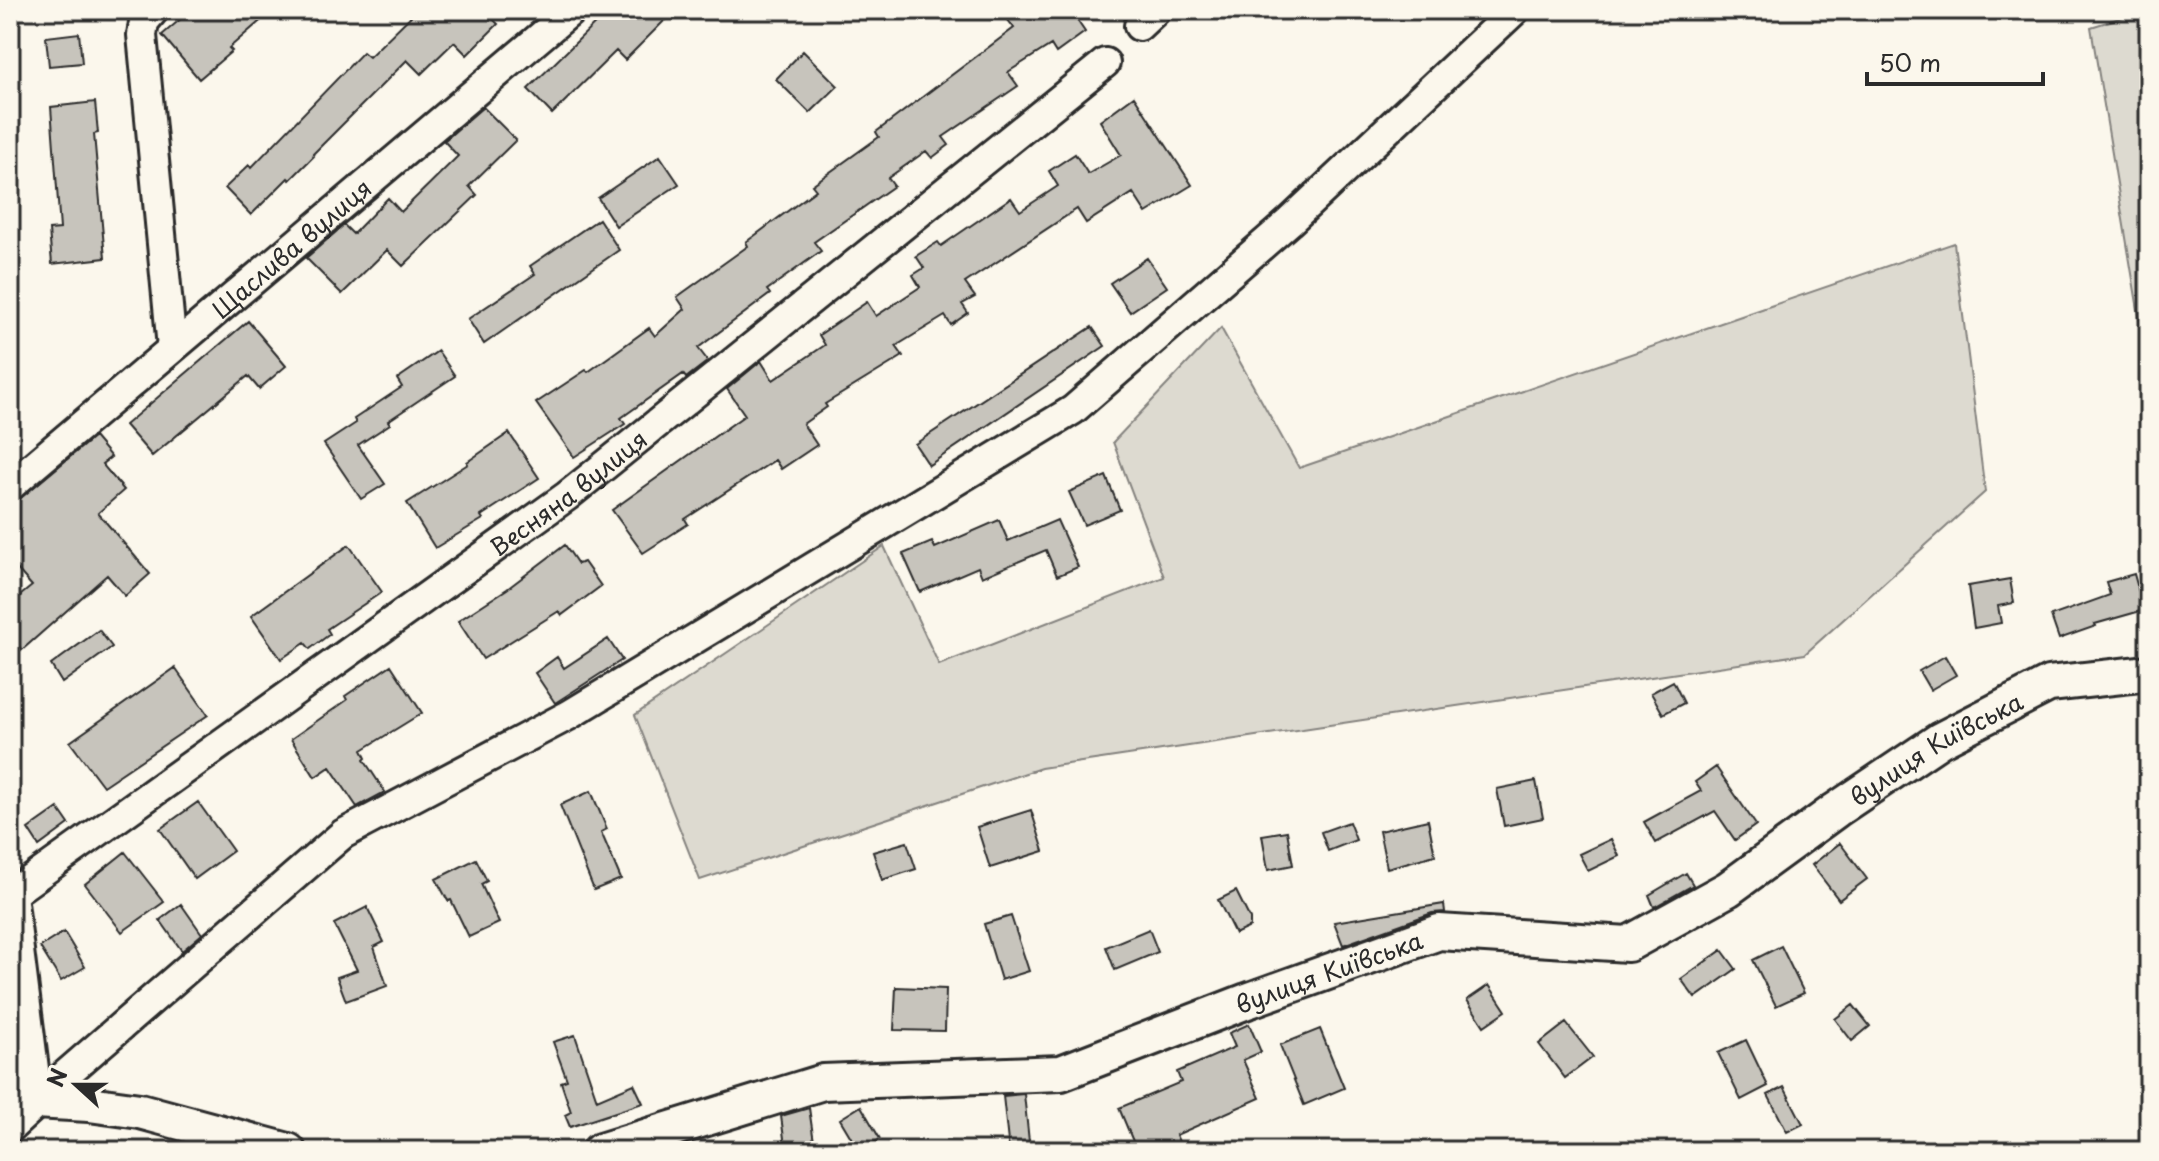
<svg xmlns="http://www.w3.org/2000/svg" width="2159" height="1161" viewBox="0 0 2159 1161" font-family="'Playpen Sans',sans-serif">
	<rect width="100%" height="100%" fill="#fbf7ec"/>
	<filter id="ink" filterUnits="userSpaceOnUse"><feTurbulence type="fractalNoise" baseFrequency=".0125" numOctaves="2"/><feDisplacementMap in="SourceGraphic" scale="16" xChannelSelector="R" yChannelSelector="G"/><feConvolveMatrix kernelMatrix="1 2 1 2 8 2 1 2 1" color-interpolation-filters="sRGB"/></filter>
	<g filter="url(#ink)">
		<path fill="#dddad0" stroke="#84827e" stroke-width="2" d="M 2145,10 L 2149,10 L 2149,376 L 2091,27 Z
			M 1954,243 L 1985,492 L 1805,654 L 1041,768 L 700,880 L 635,715 L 884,546 L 939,665 L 1164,577 L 1113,442 L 1221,328 L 1299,468 Z"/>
		<path fill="#c7c4bc" stroke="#2b2b2b" stroke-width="2" d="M 191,10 L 273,10 L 229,48 L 232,51 L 199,79 L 162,35 Z
			M 417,10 L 484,10 L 498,24 L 467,55 L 454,42 L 421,74 L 407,60 L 313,154 L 314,156 L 290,180 L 288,178 L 251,215 L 225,188 L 249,165 L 251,168 L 363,52 L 369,57 Z
			M 609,10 L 675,10 L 625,60 L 616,51 L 552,114 L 528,89 Z
			M 1023,10 L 1070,10 L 1085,32 L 1056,53 L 1051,45 L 1008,72 L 1018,86 L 943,137 L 949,145 L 932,158 L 926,151 L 888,178 L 894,186 L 814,242 L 821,251 L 767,290 L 770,294 L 698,348 L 708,361 L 686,378 L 683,374 L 621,418 L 625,424 L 574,457 L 536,403 L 586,370 L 588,372 L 649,328 L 655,336 L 685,309 L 677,297 L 748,246 L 746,242 L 816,190 L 812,185 L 879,137 L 876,132 L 1014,28 L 1008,20 Z
			M 79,33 L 82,63 L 49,66 L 46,37 Z
			M 803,51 L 838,86 L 810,113 L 776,79 Z
			M 1134,96 L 1192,185 L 1146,213 L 1133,193 L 1086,223 L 1077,209 L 965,283 L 975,297 L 962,304 L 968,313 L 951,325 L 945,316 L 896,346 L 903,356 L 825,404 L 827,407 L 803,424 L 817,445 L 781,469 L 775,460 L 685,519 L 688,524 L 643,553 L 612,510 L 745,415 L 727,389 L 761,361 L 773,380 L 825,345 L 819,335 L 867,302 L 876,316 L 920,287 L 913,275 L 924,268 L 916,256 L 938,242 L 941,246 L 1011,198 L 1020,211 L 1058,186 L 1049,171 L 1075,154 L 1088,174 L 1121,155 L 1100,121 Z
			M 95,102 L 98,133 L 94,134 L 105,258 L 52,264 L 49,230 L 60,229 L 51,107 Z
			M 483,107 L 516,140 L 469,186 L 477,195 L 403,266 L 387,250 L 342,294 L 306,258 L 344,225 L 353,234 L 388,198 L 401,212 L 458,156 L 444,141 Z
			M 660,156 L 679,184 L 616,226 L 598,198 Z
			M 599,219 L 619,250 L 484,344 L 468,319 L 535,274 L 530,266 Z
			M 1147,258 L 1167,287 L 1130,312 L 1110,283 Z
			M 248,321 L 286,366 L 259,389 L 248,376 L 152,456 L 125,425 Z
			M 1092,327 L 1105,346 L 929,465 L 915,444 Z
			M 438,351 L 455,376 L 388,421 L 390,424 L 358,445 L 385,484 L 361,499 L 324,444 L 356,423 L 354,419 L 402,387 L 397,379 Z
			M 509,433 L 539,478 L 481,516 L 483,519 L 435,548 L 407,503 L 468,464 L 467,462 Z
			M 94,437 L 111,457 L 102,464 L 124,490 L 98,513 L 150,574 L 125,596 L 107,575 L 22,650 L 10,636 L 10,604 L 32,586 L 10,561 L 10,507 Z
			M 1106,476 L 1120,510 L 1084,525 L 1069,492 Z
			M 999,520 L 1008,541 L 1057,520 L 1078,567 L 1057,576 L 1046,550 L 982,577 L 978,567 L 920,592 L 903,554 L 932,542 L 935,548 Z
			M 349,545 L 382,592 L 327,629 L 330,634 L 310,649 L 305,643 L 281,659 L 251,616 Z
			M 565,545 L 578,564 L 584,562 L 601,586 L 562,615 L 559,611 L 483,659 L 458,621 L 507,589 Z
			M 2134,574 L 2144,610 L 2095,624 L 2096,626 L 2059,639 L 2051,616 L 2110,595 L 2106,582 Z
			M 2010,579 L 2014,603 L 1998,606 L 2001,623 L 1974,628 L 1968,586 Z
			M 99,630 L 112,647 L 62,683 L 51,665 Z
			M 608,639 L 622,660 L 555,703 L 535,673 L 557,657 L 564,668 Z
			M 1945,656 L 1956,675 L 1930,690 L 1919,671 Z
			M 391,665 L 422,713 L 362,750 L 366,758 L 364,760 L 385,792 L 357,807 L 330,767 L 315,777 L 291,739 L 347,700 L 345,696 Z
			M 175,668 L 208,715 L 103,786 L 70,742 Z
			M 1673,681 L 1684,703 L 1663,714 L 1651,693 Z
			M 1716,767 L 1756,825 L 1735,840 L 1715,811 L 1656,843 L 1644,822 L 1701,791 L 1695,782 Z
			M 1536,781 L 1543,818 L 1504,826 L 1497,789 Z
			M 591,791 L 607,829 L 601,832 L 621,879 L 594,890 L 560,805 Z
			M 198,802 L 233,851 L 195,879 L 160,829 Z
			M 58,808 L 69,824 L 39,846 L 28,829 Z
			M 1031,810 L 1044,851 L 990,868 L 977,827 Z
			M 1428,820 L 1435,855 L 1387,868 L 1379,831 Z
			M 1349,822 L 1356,840 L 1328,851 L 1321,832 Z
			M 1287,831 L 1293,865 L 1268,870 L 1262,835 Z
			M 1611,839 L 1619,856 L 1588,871 L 1579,854 Z
			M 907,842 L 916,869 L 882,880 L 873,852 Z
			M 1840,843 L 1867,879 L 1839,900 L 1812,865 Z
			M 125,852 L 164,902 L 122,932 L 85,884 Z
			M 476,859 L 487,881 L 481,884 L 499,923 L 469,937 L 451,900 L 448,901 L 436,879 Z
			M 1686,873 L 1693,885 L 1654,907 L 1649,895 Z
			M 1236,891 L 1250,919 L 1250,927 L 1235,934 L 1218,900 Z
			M 181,904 L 202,934 L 182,951 L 160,920 Z
			M 1444,904 L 1445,912 L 1432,913 L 1343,945 L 1334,922 Z
			M 367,907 L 384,942 L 374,947 L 387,986 L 346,1001 L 337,977 L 357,970 L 334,924 Z
			M 1011,916 L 1029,971 L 1001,980 L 984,924 Z
			M 1149,929 L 1158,952 L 1115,970 L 1106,947 Z
			M 64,932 L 85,967 L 61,981 L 40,947 Z
			M 1781,946 L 1804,993 L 1776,1006 L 1753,960 Z
			M 1722,950 L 1736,969 L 1695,998 L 1681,979 Z
			M 1489,985 L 1506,1011 L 1484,1026 L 1467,1000 Z
			M 896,987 L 946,989 L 945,1031 L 894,1030 Z
			M 1853,1005 L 1870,1026 L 1852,1041 L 1835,1019 Z
			M 1566,1023 L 1593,1057 L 1565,1078 L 1539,1044 Z
			M 1249,1024 L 1261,1052 L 1243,1060 L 1260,1098 L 1176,1135 L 1183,1151 L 1137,1151 L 1119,1108 L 1181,1082 L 1177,1072 L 1235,1047 L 1229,1033 Z
			M 1320,1029 L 1344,1088 L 1304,1105 L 1280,1045 Z
			M 575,1035 L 597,1100 L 634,1084 L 643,1103 L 570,1127 L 565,1115 L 571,1112 L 561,1082 L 567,1080 L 553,1042 Z
			M 1746,1040 L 1768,1086 L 1741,1100 L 1718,1053 Z
			M 1784,1087 L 1803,1124 L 1787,1132 L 1768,1095 Z
			M 1024,1094 L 1030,1151 L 1009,1151 L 1003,1096 Z
			M 861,1106 L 880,1139 L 859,1151 L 840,1119 Z
			M 809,1108 L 814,1142 L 785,1146 L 781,1116 Z"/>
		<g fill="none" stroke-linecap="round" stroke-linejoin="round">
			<defs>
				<g id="minor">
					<path d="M 154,10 L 144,22 L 142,35 L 172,348"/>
					<path d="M 1139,26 L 1156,10"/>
					<path id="s1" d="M 10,486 L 572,10"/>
					<path id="s2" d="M 10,895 L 567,496 L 1105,63"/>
					<path d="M 35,1101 L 343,834 L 569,715 L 1073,410 L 1289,222 L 1515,10"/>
				</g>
				<g id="tertiary">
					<path d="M 10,903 L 35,1101"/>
					<path d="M 35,1101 L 89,1104 L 140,1111 L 288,1151"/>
					<path d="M 10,1124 L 35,1101"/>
					<path id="s3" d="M 600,1151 L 823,1082 L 1061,1073 L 1247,1001 L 1439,932 L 1628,944 L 1728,889 L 1836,810 L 1940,740 L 2049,684 L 2149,673"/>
				</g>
			</defs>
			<use href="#minor" stroke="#2b2b2b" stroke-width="34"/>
			<use href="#tertiary" stroke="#2b2b2b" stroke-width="40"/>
			<use href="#minor" stroke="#fbf7ec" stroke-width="28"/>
			<use href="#tertiary" stroke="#fbf7ec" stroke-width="34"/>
		</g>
	</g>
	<g text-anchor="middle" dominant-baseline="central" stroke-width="8" stroke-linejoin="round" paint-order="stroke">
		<g font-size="24" fill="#2b2b2b" stroke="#fbf7ec">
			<text stroke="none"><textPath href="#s1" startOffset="368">Щаслива вулиця</textPath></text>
			<text stroke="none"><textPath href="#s2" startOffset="688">Весняна вулиця</textPath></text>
			<text stroke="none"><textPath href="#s3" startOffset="1430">вулиця Київська</textPath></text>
			<text stroke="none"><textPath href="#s3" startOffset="758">вулиця Київська</textPath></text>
		</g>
	</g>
	<rect width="2159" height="1161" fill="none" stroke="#fbf7ec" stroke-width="40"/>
	<rect x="20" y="20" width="2119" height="1121" fill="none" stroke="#2b2b2b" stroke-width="3" filter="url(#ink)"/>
	<g transform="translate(76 1085) rotate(291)" stroke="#fbf7ec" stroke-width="6" paint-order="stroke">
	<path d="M0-6L14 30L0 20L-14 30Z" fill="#2b2b2b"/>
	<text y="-12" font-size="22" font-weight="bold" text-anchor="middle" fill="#2b2b2b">N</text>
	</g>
	<path d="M1867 72v12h176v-12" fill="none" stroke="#2b2b2b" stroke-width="4"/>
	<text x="1879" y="72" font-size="24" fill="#2b2b2b" stroke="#fbf7ec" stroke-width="6" paint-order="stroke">50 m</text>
</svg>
